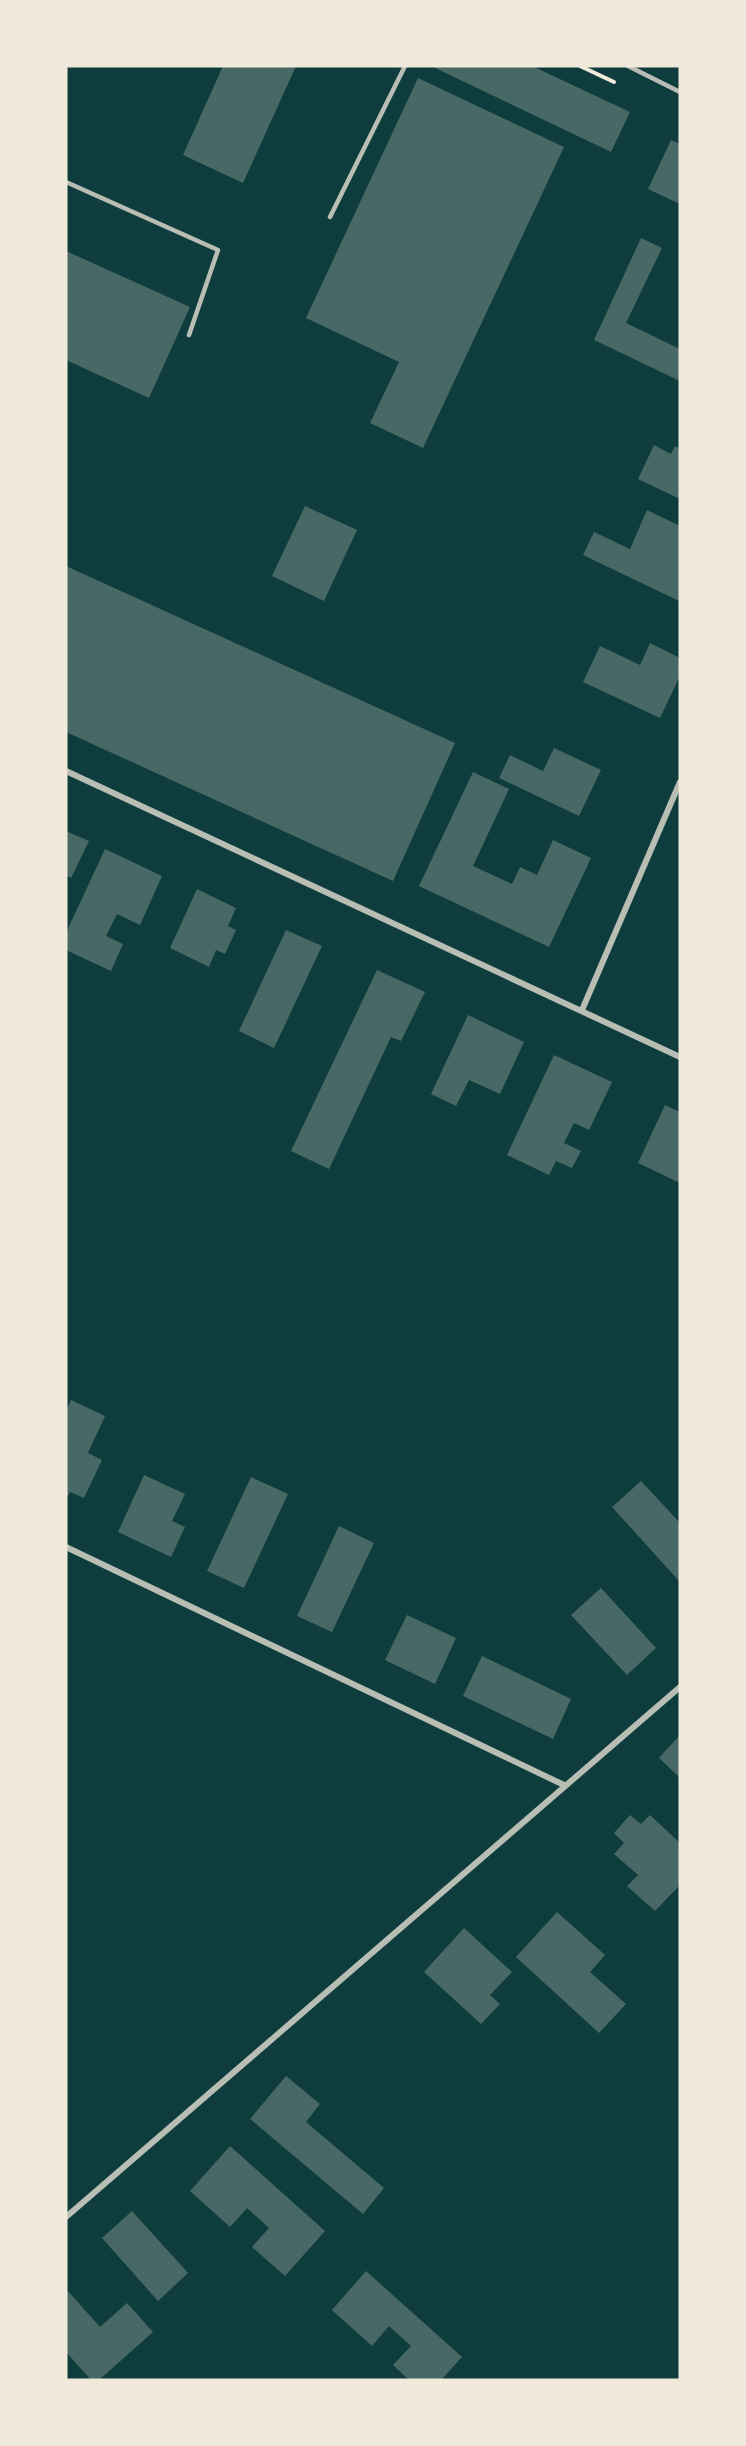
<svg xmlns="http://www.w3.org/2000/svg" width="746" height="2446" viewBox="0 0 746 2446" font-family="Commissioner,sans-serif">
	<rect width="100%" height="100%" fill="#0f3d3e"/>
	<path fill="#486865" d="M 223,66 L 296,66 L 243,183 L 183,155 Z
		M 431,66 L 532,66 L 630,112 L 611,152 Z
		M 418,78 L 564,147 L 423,448 L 370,423 L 399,362 L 306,318 Z
		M 671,140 L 680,144 L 680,204 L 648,189 Z
		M 641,238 L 662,248 L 626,323 L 680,349 L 680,381 L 594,340 Z
		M 66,251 L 190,307 L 149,398 L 66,360 Z
		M 654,445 L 671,454 L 675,446 L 680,449 L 680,499 L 638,479 Z
		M 305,506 L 357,530 L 324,601 L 272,576 Z
		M 647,510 L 680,526 L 679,601 L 583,555 L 594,532 L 630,549 Z
		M 66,566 L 455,743 L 393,881 L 66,732 Z
		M 650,643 L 680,658 L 680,676 L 660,718 L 583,682 L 600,646 L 640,665 Z
		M 554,748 L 601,770 L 579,816 L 499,778 L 510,755 L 543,771 Z
		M 473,772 L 509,789 L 473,866 L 512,884 L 520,867 L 537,875 L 553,840 L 591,858 L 549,947 L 419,886 Z
		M 66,831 L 89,841 L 71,878 L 66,875 Z
		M 105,849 L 162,876 L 140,925 L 117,914 L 106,936 L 123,944 L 111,971 L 66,950 L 66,933 Z
		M 197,889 L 236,908 L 228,926 L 236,930 L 225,954 L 216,950 L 209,967 L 170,948 Z
		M 286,930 L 322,946 L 274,1048 L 239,1031 Z
		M 377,970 L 425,992 L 401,1041 L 391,1037 L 329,1169 L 291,1151 Z
		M 468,1015 L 524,1042 L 500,1094 L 469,1080 L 456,1106 L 431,1094 Z
		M 554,1055 L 612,1082 L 589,1130 L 574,1123 L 564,1143 L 581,1151 L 572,1168 L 556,1161 L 549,1175 L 507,1155 Z
		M 665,1105 L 680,1112 L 680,1183 L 638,1163 Z
		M 71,1400 L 105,1416 L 88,1453 L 102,1460 L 84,1498 L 70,1492 L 66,1500 L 66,1411 Z
		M 144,1475 L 185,1494 L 172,1521 L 185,1527 L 171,1557 L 118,1532 Z
		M 251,1477 L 288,1494 L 244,1588 L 207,1571 Z
		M 641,1481 L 680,1523 L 680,1582 L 612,1507 Z
		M 339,1526 L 374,1543 L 332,1632 L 297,1616 Z
		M 601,1588 L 656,1648 L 627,1675 L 571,1615 Z
		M 407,1615 L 456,1638 L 435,1684 L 385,1660 Z
		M 482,1656 L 571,1699 L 553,1739 L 463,1696 Z
		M 680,1735 L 680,1778 L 659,1758 Z
		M 630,1815 L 641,1824 L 650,1815 L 680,1843 L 680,1885 L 655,1911 L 627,1886 L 638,1875 L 614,1854 L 624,1843 L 614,1833 Z
		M 557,1912 L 605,1955 L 590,1972 L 626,2004 L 599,2033 L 516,1957 Z
		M 464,1928 L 512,1972 L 490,1995 L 500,2004 L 481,2024 L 424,1972 Z
		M 286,2076 L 320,2104 L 306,2122 L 384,2188 L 363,2214 L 250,2119 Z
		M 230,2146 L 325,2231 L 285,2276 L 252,2247 L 269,2228 L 247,2208 L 230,2227 L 190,2191 Z
		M 132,2211 L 188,2273 L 158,2301 L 102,2238 Z
		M 366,2271 L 462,2357 L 441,2380 L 409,2380 L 393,2365 L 411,2346 L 389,2326 L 372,2346 L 332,2310 Z
		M 66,2289 L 100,2327 L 127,2303 L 153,2332 L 99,2380 L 91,2380 L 66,2352 Z"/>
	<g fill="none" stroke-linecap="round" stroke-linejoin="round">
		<path stroke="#f1e9da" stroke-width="4" d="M 580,66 L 614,82"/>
		<path stroke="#b8beb3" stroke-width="4.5" d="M 628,66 L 680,92
			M 66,182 L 218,250 L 189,335
			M 330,217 L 405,66"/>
		<path stroke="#b8beb3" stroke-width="6" d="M 66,771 L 680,1057
			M 582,1010 L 680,782
			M 66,1547 L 564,1785
			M 66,2217 L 680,1687"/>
	</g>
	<rect width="746" height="2446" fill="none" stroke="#f1e9da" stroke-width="135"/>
</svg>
